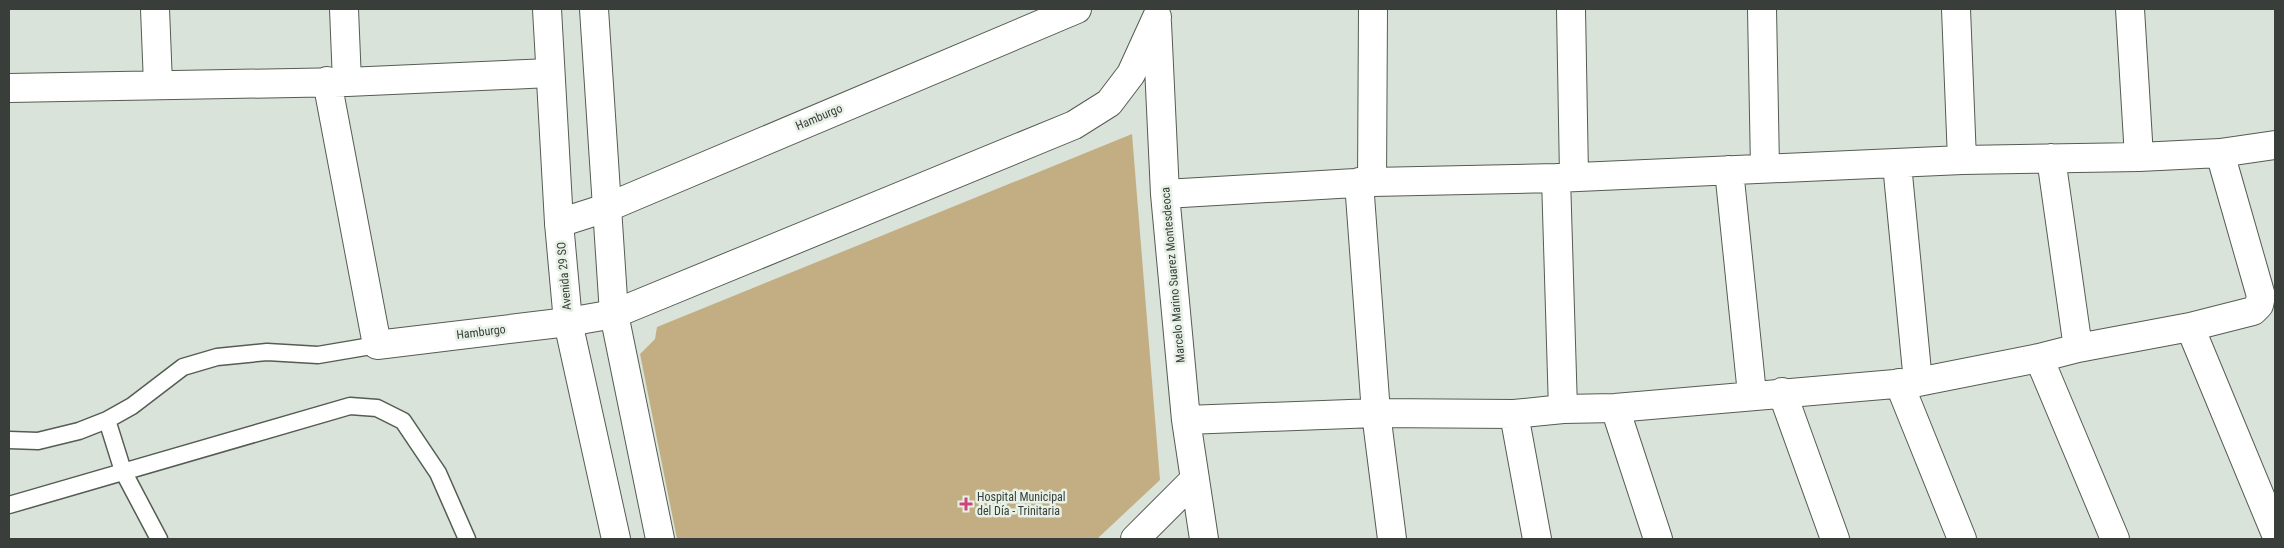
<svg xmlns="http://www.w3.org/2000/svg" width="2284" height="548" viewBox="0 0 2284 548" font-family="'Roboto Condensed',sans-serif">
	<rect width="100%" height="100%" fill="#dae3d9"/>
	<path fill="#c3ae84" d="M 1132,134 L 1160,480 L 1097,539 L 677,539 L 640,354 L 655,339 L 657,327 Z"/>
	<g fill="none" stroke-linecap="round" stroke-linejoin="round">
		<defs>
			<path id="lane" d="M 107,420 L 123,471 L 159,539
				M 9,440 L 38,441 L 79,431 L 107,420 L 132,406 L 183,367 L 217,357 L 267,352 L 318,355 L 377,345
				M 9,505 L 350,406 L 377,408 L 403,421 L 438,473 L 467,539"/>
			<path id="street" d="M 155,9 L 158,84
				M 344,9 L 347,82
				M 1571,9 L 1574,176
				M 1762,9 L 1765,168
				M 1956,9 L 1962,160
				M 2130,9 L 2139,157
				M 1157,23 L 1165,194 L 1186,420 L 1204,539
				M 327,81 L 377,345 L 568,322 L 614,314 L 1074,125 L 1109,103 L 1131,74 L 1157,17
				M 9,88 L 347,82 L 550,73
				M 2051,158 L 2078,348
				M 1897,164 L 1918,382
				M 1729,170 L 1752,394
				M 1556,178 L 1563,409
				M 1359,182 L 1376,413 L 1392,539
				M 1372,182 L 1373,9
				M 1165,194 L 1372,182 L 1556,178 L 1962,160 L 2139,157 L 2220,153 L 2275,145
				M 559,223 L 606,208 L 1077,9
				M 2190,327 L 2275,532
				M 2039,358 L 2115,539
				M 1899,383 L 1962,539
				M 1782,392 L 1835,539
				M 1615,408 L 1658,539
				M 1514,414 L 1537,539
				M 1186,420 L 1376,413 L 1514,414 L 1563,409 L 1615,408 L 1918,382 L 2039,358 L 2078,348 L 2190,327 L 2253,311 L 2259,305 L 2261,296 L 2220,153
				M 1135,539 L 1195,479"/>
			<path id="secondary" d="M 547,9 L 559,223 L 568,322 L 616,539
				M 594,9 L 614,314 L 660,539"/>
		</defs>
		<use href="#lane" stroke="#545c53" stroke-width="19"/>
		<use href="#street" stroke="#545c53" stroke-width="30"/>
		<use href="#secondary" stroke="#545c53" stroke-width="30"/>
		<use href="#lane" stroke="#fff" stroke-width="16"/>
		<use href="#street" stroke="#fff" stroke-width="28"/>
		<use href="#secondary" stroke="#fff" stroke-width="28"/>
	</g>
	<path fill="#ce447c" stroke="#e7f1e6" stroke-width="2" d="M963.5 496.5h5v5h5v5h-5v5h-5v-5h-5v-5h5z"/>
	<g text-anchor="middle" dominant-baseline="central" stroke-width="5" stroke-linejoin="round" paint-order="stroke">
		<g font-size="12" fill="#3a3e3a" stroke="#e7f1e6">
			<text transform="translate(819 117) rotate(-23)">Hamburgo</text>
			<text transform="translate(1173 275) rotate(-95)">Marcelo Marino Suarez Montesdeoca</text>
			<text transform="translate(564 276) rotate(-95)">Avenida 29 SO</text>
			<text transform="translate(481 332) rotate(-7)">Hamburgo</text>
		</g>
		<g font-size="12" fill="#3a3e3a" stroke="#e7f1e6" text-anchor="start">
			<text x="977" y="497">Hospital Municipal<tspan x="977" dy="14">del Día - Trinitaria</tspan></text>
		</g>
	</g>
	<rect width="2284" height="548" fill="none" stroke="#3a3e3a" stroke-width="20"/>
</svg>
